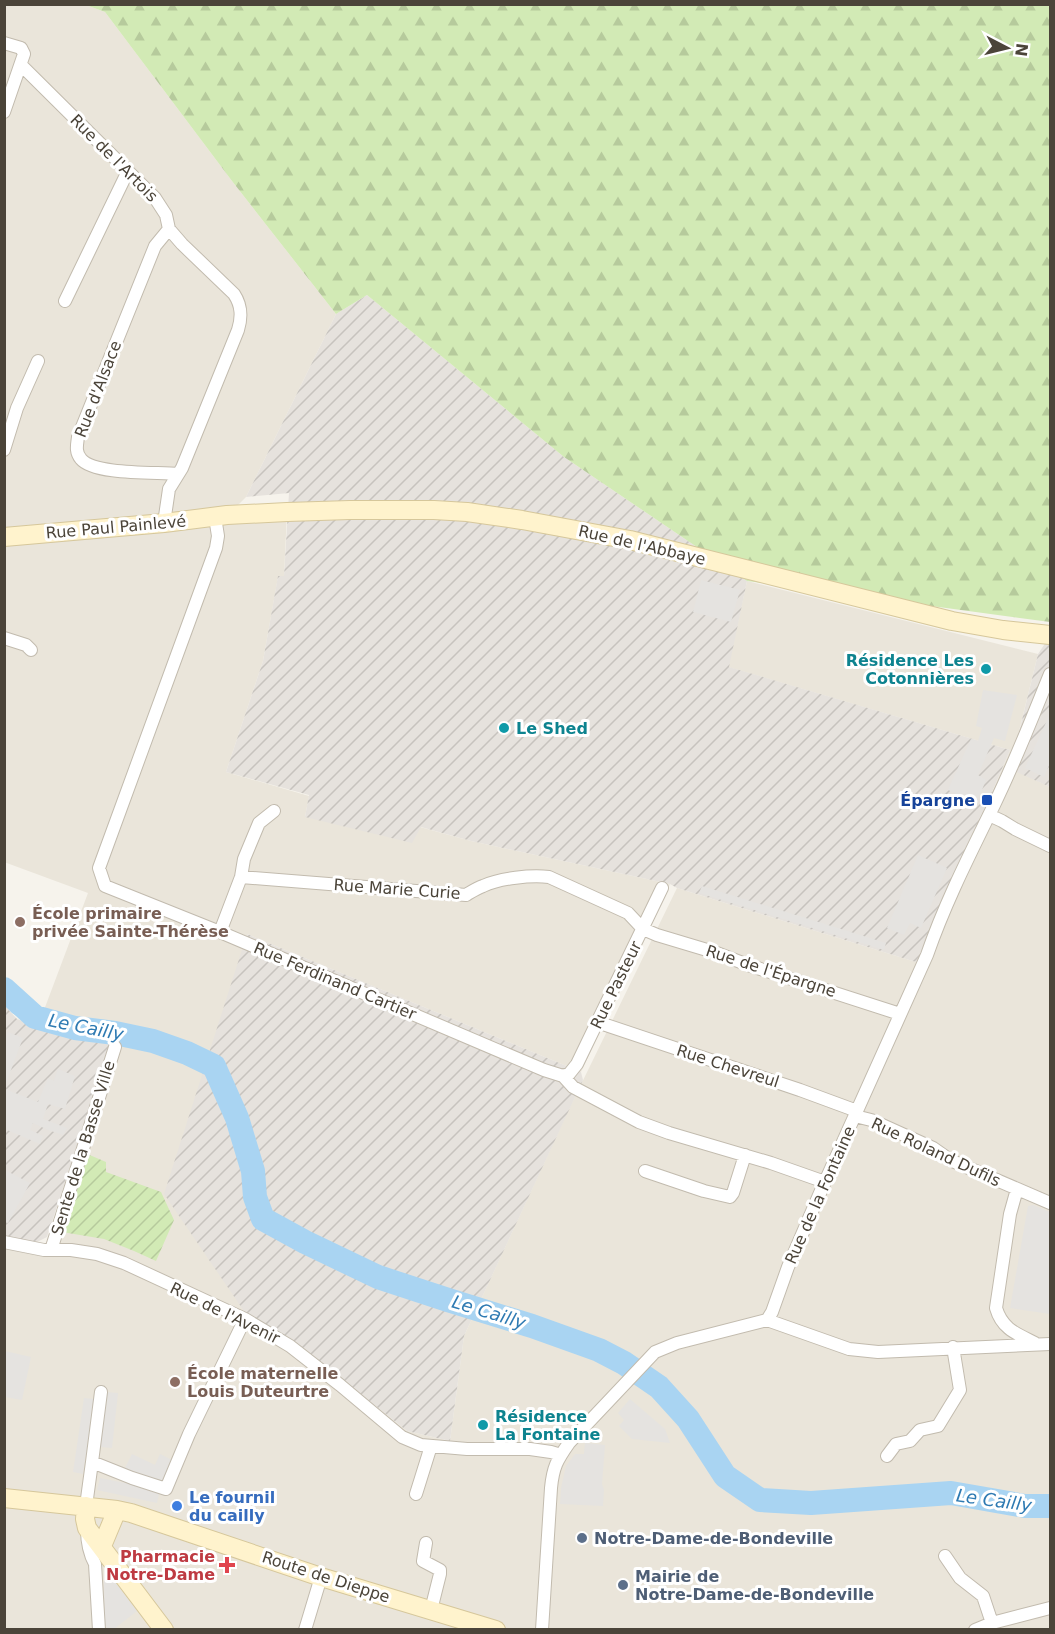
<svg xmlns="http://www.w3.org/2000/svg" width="1055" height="1634" viewBox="0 0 1055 1634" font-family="'DejaVu Sans',sans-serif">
	<defs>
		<pattern id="industrial-furrows" width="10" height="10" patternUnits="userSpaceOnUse" patternTransform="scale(1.5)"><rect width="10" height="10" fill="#e6e2dd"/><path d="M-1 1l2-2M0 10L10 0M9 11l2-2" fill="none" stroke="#c7c3be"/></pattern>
		<pattern id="forest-firs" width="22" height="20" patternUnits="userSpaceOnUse" patternTransform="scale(1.5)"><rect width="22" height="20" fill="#d2eab5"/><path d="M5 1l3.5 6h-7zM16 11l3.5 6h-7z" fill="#b6ca9c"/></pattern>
		<pattern id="garden-furrows" width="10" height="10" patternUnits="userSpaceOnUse" patternTransform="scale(1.5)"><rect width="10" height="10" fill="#d2eab5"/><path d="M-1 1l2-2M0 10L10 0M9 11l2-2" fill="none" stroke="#b6ca9c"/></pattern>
	</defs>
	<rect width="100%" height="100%" fill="#f6f3ec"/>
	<path fill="#eae5da" d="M 5,5 L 86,5 L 105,12 L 232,181 L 336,314 L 246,497 L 228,515 L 287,512 L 284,576 L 278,577 L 263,661 L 226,772 L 309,796 L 305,817 L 420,827 L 471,841 L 670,884 L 581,1072 L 247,934 L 347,1383 L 407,1431 L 450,1441 L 464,1336 L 569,1109 L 677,888 L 919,963 L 1010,750 L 728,667 L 747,581 L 1038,654 L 1010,768 L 1050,787 L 1050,1629 L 5,1629 L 4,1243 L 44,1250 L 116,1029 L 44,1010 L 88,893 L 4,862 Z"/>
	<path fill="url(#industrial-furrows)" d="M 367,295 L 564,457 L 747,581 L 729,667 L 1010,750 L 919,963 L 677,888 L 670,884 L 471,841 L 421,827 L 412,843 L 305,817 L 309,795 L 226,772 L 263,661 L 278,576 L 284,576 L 289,493 L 246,497 L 336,314 Z
		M 1050,636 L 1050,787 L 1010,769 L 1038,654 Z
		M 247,934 L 581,1072 L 583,1080 L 464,1336 L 450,1441 L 407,1431 L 347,1383 L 250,1320 L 164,1194 Z
		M 4,1005 L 17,1019 L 63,1035 L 111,1042 L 47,1237 L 37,1242 L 5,1237 Z"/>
	<path fill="url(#forest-firs)" d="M 86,5 L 1050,5 L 1050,622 L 747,581 L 564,457 L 367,295 L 336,314 L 232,181 L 105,12 Z"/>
	<path fill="url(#garden-furrows)" d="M 85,1153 L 106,1162 L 106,1172 L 161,1192 L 174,1220 L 156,1261 L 134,1251 L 104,1239 L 62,1232 Z"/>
	<path fill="#e5e3e0" d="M 701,580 L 740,590 L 731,622 L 693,612 Z
		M 983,690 L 1017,695 L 1005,741 L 994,738 L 978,775 L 986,780 L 977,802 L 948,790 L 971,739 L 978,741 L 982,728 L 976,726 Z
		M 1050,714 L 1050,763 L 1044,777 L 1025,768 Z
		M 918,855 L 947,868 L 921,928 L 910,923 L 904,935 L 887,928 Z
		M 702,886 L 886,943 L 884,950 L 699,893 Z
		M 8,1032 L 23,1038 L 5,1086 L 5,1039 Z
		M 58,1069 L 75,1076 L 65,1109 L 48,1104 L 43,1119 L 67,1128 L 63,1135 L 48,1130 L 33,1123 L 30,1130 L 43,1136 L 40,1144 L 5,1129 L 5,1089 L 38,1102 L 48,1078 L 54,1081 Z
		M 5,1170 L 30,1183 L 8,1223 L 5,1222 Z
		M 1033,1205 L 1050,1212 L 1050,1314 L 1010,1308 L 1028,1206 Z
		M 5,1351 L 31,1357 L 22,1400 L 5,1397 Z
		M 106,1392 L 118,1393 L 112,1448 L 100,1447 Z
		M 84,1398 L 94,1399 L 83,1474 L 73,1472 Z
		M 630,1399 L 665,1429 L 670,1443 L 632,1439 L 619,1426 L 624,1420 L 618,1413 Z
		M 585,1443 L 605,1445 L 602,1484 L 604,1490 L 603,1506 L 560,1504 L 561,1488 L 566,1466 L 575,1454 L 584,1454 Z
		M 132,1454 L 155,1465 L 160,1454 L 172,1460 L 161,1485 L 125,1468 Z
		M 100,1478 L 160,1490 L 157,1503 L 97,1490 Z
		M 111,1577 L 137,1611 L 114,1629 L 107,1629 L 105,1624 L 104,1581 Z"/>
	<path fill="#a9d4f2" d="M 4,976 L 31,1003 L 24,1020 L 12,1013 L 5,1006 Z"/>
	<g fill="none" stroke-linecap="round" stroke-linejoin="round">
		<path stroke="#a9d4f2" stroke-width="24" d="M 4,989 L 35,1017 L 75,1028 L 115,1033 L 153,1041 L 187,1053 L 214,1066 L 237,1118 L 253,1171 L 255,1197 L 263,1219 L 305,1242 L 378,1277 L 448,1300 L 532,1326 L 599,1350 L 624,1363 L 659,1387 L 688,1419 L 725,1476 L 760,1500 L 811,1503 L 951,1493 L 1025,1506 L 1050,1506"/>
		<defs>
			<path id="street" d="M 4,43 L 21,48 L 24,54 L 4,112
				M 21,65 L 155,198 L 166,215 L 169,229 L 182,244 L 234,294 C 242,306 242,317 238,330 L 182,468 L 169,489 L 164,523
				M 169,229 L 155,246 L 78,437 C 77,445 75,452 81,459 C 94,475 156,472 178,474
				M 65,301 L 128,171
				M 4,450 L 17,408 L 38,361
				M 215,517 L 218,536 L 216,548 L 99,868 L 105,886 L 220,932 L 544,1070 L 563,1076 L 573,1087 L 639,1122 L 669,1133 L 771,1163 L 825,1182
				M 4,638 L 26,645 L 31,650
				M 989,815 L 1002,821 L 1015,829 L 1050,846
				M 241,877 L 466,895 C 471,892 477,888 483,886 C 500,878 531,875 549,877 L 628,913 L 643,929 L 657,935 L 717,953 L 748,965 L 900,1014
				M 220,932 L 241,877 L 244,859 L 259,823 L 274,811
				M 597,1022 L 800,1090 L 857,1111
				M 563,1076 L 569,1074 L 577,1064 L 662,888
				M 855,1116 L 871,1120 L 933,1148 L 950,1160 L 1050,1203
				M 645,1171 L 704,1191 L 730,1197 L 733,1193 L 745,1155
				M 1017,1189 L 1010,1214 L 996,1308 C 1002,1329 1017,1334 1035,1343
				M 4,1242 L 44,1250 L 71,1250 L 97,1254 L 124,1263 L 245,1319 L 290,1346 L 340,1385 L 402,1437 L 421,1445 L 467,1449 L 530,1449 L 551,1452 L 561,1455
				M 51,1250 L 115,1047
				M 767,1320 L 849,1349 L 878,1352 L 1050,1344
				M 887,1456 L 896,1444 L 910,1441 L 920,1430 L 938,1426 L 960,1390 L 953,1347
				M 92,1462 L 101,1392
				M 416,1494 L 431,1446
				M 86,1506 L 92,1462 L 132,1478 L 166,1489 L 189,1434 L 245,1319
				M 87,1529 C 87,1542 89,1553 95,1564 L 99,1630
				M 426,1543 L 423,1561 L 440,1570 L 440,1574 L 431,1610
				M 945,1556 L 960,1578 L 983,1596 L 992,1623 L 1050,1608
				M 305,1630 L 321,1577
				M 542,1630 L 551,1488 C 553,1467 557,1460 569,1443 L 655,1352 L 677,1343 L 767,1320 L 772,1312 L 788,1267 L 820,1193 L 927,955 C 945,903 970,854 994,805 C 1015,762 1032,718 1050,674
				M 975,1630 L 992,1623"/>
			<path id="secondary" d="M 4,537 L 164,523 L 227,515 L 287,512 L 350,510 L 434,510 L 467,512 L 522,520 L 630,540 L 952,621 L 1003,630 L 1050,635
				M 4,1498 L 117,1510 L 131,1513 L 321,1577 L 496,1630
				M 86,1506 L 85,1519 L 87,1528 L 164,1630
				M 102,1546 L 117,1510"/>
		</defs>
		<use href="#street" stroke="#c2bbae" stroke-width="14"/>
		<use href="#secondary" stroke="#d6c79b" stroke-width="20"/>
		<use href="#street" stroke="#fff" stroke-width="12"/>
		<use href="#secondary" stroke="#fff3cd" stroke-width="18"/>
	</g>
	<g fill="#0f9aa8" stroke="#fff" stroke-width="2">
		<circle cx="986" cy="669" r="6"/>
		<circle cx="504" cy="728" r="6"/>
		<circle cx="483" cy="1425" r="6"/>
	</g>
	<rect fill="#1a4fb4" stroke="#fff" stroke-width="2" x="981" y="794" width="12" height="12" rx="3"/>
	<g fill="#8d6e63" stroke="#fff" stroke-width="2">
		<circle cx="20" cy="922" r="6"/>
		<circle cx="175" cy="1382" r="6"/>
	</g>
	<circle fill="#3f7fe0" stroke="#fff" stroke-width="2" cx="177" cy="1506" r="6"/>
	<g fill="#5c6f8a" stroke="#fff" stroke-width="2">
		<circle cx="582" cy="1538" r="6"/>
		<circle cx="623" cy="1585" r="6"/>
	</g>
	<path fill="#e0444e" stroke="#fff" stroke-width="2" d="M224 1556h6v6h6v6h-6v6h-6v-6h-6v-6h6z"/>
	<g text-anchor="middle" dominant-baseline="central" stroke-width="6" stroke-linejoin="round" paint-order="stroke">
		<g font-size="16" fill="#4b4439" stroke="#fff">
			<text transform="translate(114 158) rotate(45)">Rue de l'Artois</text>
			<text transform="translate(98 389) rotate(-69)">Rue d'Alsace</text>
			<text transform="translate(116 527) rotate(-5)">Rue Paul Painlevé</text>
			<text transform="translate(642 545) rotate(13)">Rue de l'Abbaye</text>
			<text transform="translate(397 889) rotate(4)">Rue Marie Curie</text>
			<text transform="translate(771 971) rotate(18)">Rue de l'Épargne</text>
			<text transform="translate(335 981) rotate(23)">Rue Ferdinand Cartier</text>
			<text transform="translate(616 985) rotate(-64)">Rue Pasteur</text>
			<text transform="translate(728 1066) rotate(18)">Rue Chevreul</text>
			<text transform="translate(83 1148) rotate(-73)">Sente de la Basse Ville</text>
			<text transform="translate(936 1152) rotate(25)">Rue Roland Dufils</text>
			<text transform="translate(820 1195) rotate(-66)">Rue de la Fontaine</text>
			<text transform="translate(225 1313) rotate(26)">Rue de l'Avenir</text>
			<text transform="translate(326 1577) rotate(18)">Route de Dieppe</text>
		</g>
		<g font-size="16" font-weight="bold" fill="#0d838f" stroke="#fff" text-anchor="start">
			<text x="974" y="660" text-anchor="end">Résidence Les<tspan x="974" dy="18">Cotonnières</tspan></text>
			<text x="516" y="728">Le Shed</text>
			<text x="495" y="1416">Résidence<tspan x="495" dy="18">La Fontaine</tspan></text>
		</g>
		<g font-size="16" font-weight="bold" fill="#164399" stroke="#fff" text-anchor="end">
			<text x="975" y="800">Épargne</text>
		</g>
		<g font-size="16" font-weight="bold" fill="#785e54" stroke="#fff" text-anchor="start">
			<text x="32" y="913">École primaire<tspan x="32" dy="18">privée Sainte-Thérèse</tspan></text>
			<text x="187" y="1373">École maternelle<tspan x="187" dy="18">Louis Duteurtre</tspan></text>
		</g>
		<g font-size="16" font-weight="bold" fill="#366cbe" stroke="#fff" text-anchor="start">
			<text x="189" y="1497">Le fournil<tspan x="189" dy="18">du cailly</tspan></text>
		</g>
		<g font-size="16" font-weight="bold" fill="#4e5e75" stroke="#fff" text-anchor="start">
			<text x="594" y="1538">Notre-Dame-de-Bondeville</text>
			<text x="635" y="1576">Mairie de<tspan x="635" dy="18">Notre-Dame-de-Bondeville</tspan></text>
		</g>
		<g font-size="16" font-weight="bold" fill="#be3a42" stroke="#fff" text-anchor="end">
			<text x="215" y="1556">Pharmacie<tspan x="215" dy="18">Notre-Dame</tspan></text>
		</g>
		<g font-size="18" font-style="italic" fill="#2e7ab2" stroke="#fff">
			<text transform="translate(86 1027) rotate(11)">Le Cailly</text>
			<text transform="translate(489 1312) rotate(17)">Le Cailly</text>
			<text transform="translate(994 1500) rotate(8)">Le Cailly</text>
		</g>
	</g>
	<rect width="1055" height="1634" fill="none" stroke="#4b4439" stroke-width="12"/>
	<g transform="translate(1007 48) rotate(97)" stroke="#ffffff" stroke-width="4.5" paint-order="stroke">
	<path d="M0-4.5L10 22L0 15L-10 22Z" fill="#4b4439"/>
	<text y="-9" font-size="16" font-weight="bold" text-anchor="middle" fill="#4b4439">N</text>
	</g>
</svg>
